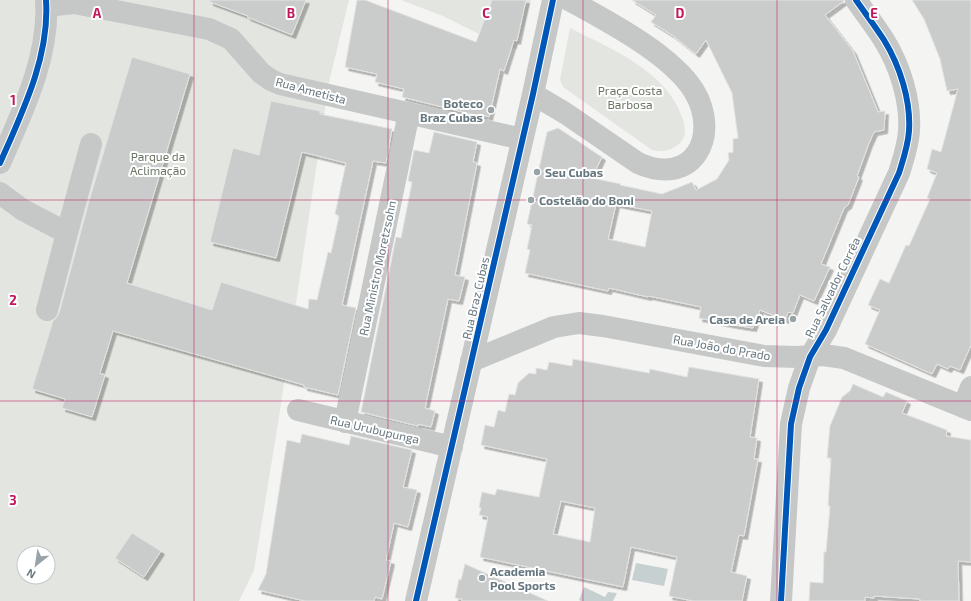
<svg xmlns="http://www.w3.org/2000/svg" width="971" height="601" viewBox="0 0 971 601" font-family="'Exo 2',sans-serif">
	<defs>
		<filter id="shadow"><feDropShadow dx="3.5" dy="3.5" stdDeviation="0" flood-color="#0004"/></filter>
	</defs>
	<rect width="100%" height="100%" fill="#f4f4f3"/>
	<path fill="#e3e5e0" fill-rule="evenodd" d="M 0,0 L 349,0 L 329,82 L 279,417 L 254,570 L 239,601 L 0,601 ZM 24,553 L 48,553 L 48,577 L 24,577 Z
		M 401,0 L 531,0 L 517,49 L 499,44 L 443,16 Z
		M 570,28 C 611,49 668,71 683,120 C 685,128 687,136 680,143 C 673,150 663,153 652,150 L 563,87 L 560,80 Z"/>
	<path fill="#c6d0d1" d="M 636,563 L 668,569 L 664,586 L 632,580 Z
		M 584,587 L 605,597 L 608,592 L 617,593 L 613,601 L 581,601 L 579,600 Z"/>
	<path fill="#cacccc" stroke="#e3e3e2" fill-rule="evenodd" filter="url(#shadow)" d="M 210,0 L 306,0 L 292,35 L 247,17 L 248,16 L 210,2 Z
		M 357,0 L 365,0 L 476,42 L 492,0 L 526,0 L 517,41 L 514,40 L 504,71 L 500,69 L 489,117 L 483,115 L 483,117 L 402,97 L 404,89 L 375,82 L 377,74 L 345,67 Z
		M 632,0 L 844,0 L 844,1 L 825,15 L 853,51 L 878,112 L 885,111 L 884,130 L 874,132 L 869,143 L 857,176 L 859,177 L 848,205 L 844,208 L 821,264 L 830,267 L 814,301 L 800,295 L 793,313 L 788,312 L 785,320 L 760,310 L 758,316 L 757,316 L 753,328 L 734,325 L 699,318 L 701,307 L 649,296 L 648,297 L 609,288 L 608,291 L 525,273 L 530,250 L 527,249 L 532,225 L 527,224 L 547,132 L 558,128 L 602,157 L 592,178 L 621,184 L 620,185 L 662,194 L 692,182 L 696,190 L 717,179 L 729,160 L 728,153 L 733,152 L 733,139 L 738,138 L 732,93 L 706,40 L 696,54 L 672,35 L 651,22 L 656,15 ZM 616,204 L 652,211 L 645,247 L 608,239 Z
		M 912,0 L 971,0 L 971,345 L 960,370 L 950,366 L 948,369 L 937,364 L 932,374 L 865,344 L 880,310 L 868,305 L 880,279 L 889,283 L 906,245 L 909,246 L 930,199 L 927,198 L 937,173 L 927,169 L 932,149 L 941,152 L 958,89 L 947,91 L 940,59 L 924,19 Z
		M 132,57 L 190,74 L 127,283 L 212,310 L 221,282 L 308,309 L 309,299 L 317,300 L 328,252 L 331,253 L 339,216 L 335,214 L 346,163 L 302,152 L 276,258 L 210,242 L 233,148 L 259,155 L 271,101 L 320,111 L 320,114 L 392,129 L 386,163 L 373,161 L 342,305 L 356,308 L 338,395 L 304,387 L 304,385 L 113,331 L 100,373 L 105,375 L 92,417 L 62,408 L 65,399 L 32,389 L 53,321 L 56,318 L 59,313 L 89,201 Z
		M 434,132 L 477,142 L 473,162 L 477,163 L 455,275 L 465,277 L 459,301 L 448,299 L 425,408 L 435,411 L 431,427 L 418,424 L 418,426 L 361,412 L 396,237 L 401,238 L 412,182 L 408,181 L 414,150 L 429,153 Z
		M 573,359 L 649,373 L 650,369 L 687,377 L 689,367 L 759,379 L 750,437 L 757,438 L 754,459 L 758,459 L 744,536 L 739,535 L 731,572 L 747,576 L 742,601 L 693,601 L 669,596 L 677,557 L 631,547 L 623,587 L 480,557 L 488,517 L 479,515 L 481,508 L 479,507 L 482,492 L 495,495 L 497,489 L 539,497 L 547,459 L 481,445 L 485,425 L 494,427 L 498,410 L 505,412 L 509,394 L 515,395 L 518,383 L 529,373 L 536,374 L 536,368 L 547,370 L 549,362 L 572,366 ZM 561,501 L 595,508 L 590,542 L 553,534 Z
		M 853,384 L 883,397 L 886,392 L 907,401 L 902,413 L 947,430 L 946,436 L 971,440 L 971,562 L 958,561 L 959,601 L 920,601 L 920,599 L 874,596 L 874,598 L 865,597 L 865,601 L 809,601 L 810,582 L 823,583 L 824,552 L 826,552 L 830,506 L 828,506 L 831,458 L 827,458 L 830,426 L 842,397 L 850,391 Z
		M 302,434 L 349,445 L 351,436 L 412,450 L 403,487 L 417,490 L 408,527 L 394,523 L 386,560 L 391,561 L 382,599 L 375,597 L 374,601 L 305,601 L 258,590 L 266,574 L 287,440 L 300,443 Z
		M 132,533 L 161,551 L 144,577 L 115,558 Z
		M 465,564 L 548,601 L 462,601 L 462,599 L 455,598 L 459,579 L 461,580 Z"/>
	<g fill="none" stroke-linecap="round" stroke-linejoin="round">
		<path stroke="#c6c8c8" stroke-width="22" d="M 46,6 L 74,3 L 209,29 L 231,39 L 261,73 L 271,80 L 280,84 L 522,139
			M 533,94 L 565,113 L 638,163 C 693,188 721,136 694,91 C 671,54 607,21 569,0
			M 0,163 C 22,113 50,56 46,0
			M 0,193 L 23,210 L 67,233
			M 47,310 L 67,233 L 91,144
			M 471,361 L 554,327 L 579,323 L 603,326 L 764,356 L 798,357 L 823,355 L 844,358 L 971,410
			M 963,407 L 971,387
			M 298,410 L 452,447
			M 345,422 L 409,113
			M 416,601 L 533,94 L 553,0
			M 781,601 L 791,424 L 799,388 L 810,357 L 826,330 L 899,173 C 903,160 908,146 909,131 C 911,101 900,66 884,40 C 875,26 865,13 856,0"/>
		<defs>
			<path id="cycleway" d="M 0,163 C 22,113 50,56 46,0
				M 416,601 L 533,94 L 553,0
				M 781,601 L 791,424 L 799,388 L 810,357 L 826,330 L 899,173 C 903,160 908,146 909,131 C 911,101 900,66 884,40 C 875,26 865,13 856,0"/>
		</defs>
		<use href="#cycleway" stroke="#fff" stroke-width="8"/>
		<use href="#cycleway" stroke="#0057b8" stroke-width="6"/>
	</g>
	<path fill="none" stroke="#c2185b" stroke-width="1" stroke-opacity="0.55" d="M 194,0 L 194,601M 388,0 L 388,601M 583,0 L 583,601M 777,0 L 777,601M 0,200 L 971,200M 0,401 L 971,401"/>
	<g fill="#98a3a8" stroke="#fff" stroke-width="1.5">
		<circle cx="491" cy="110" r="4"/>
		<circle cx="537" cy="172" r="4"/>
		<circle cx="531" cy="200" r="4"/>
		<circle cx="793" cy="319" r="4"/>
		<circle cx="482" cy="578" r="4"/>
	</g>
	<g text-anchor="middle" dominant-baseline="central" stroke-width="4" stroke-linejoin="round" paint-order="stroke">
		<g font-size="12" fill="#67777f" stroke="#fff">
			<text transform="translate(311 90) rotate(15)">Rua Ametista</text>
			<text transform="translate(377 268) rotate(-78)">Rua Ministro Moretzsohn</text>
			<text transform="translate(832 287) rotate(-64)">Rua Salvador Corrêa</text>
			<text transform="translate(475 298) rotate(-77)">Rua Braz Cubas</text>
			<text transform="translate(722 347) rotate(10)">Rua João do Prado</text>
			<text transform="translate(375 429) rotate(13)">Rua Urubupunga</text>
		</g>
		<g font-size="12" fill="#6b7765" stroke="#fff">
			<text x="630" y="90">Praça Costa<tspan x="630" dy="14">Barbosa</tspan></text>
			<text x="158" y="156">Parque da<tspan x="158" dy="14">Aclimação</tspan></text>
		</g>
		<g font-size="12" font-weight="bold" fill="#67777f" stroke="#fff" text-anchor="start">
			<text x="483" y="103" text-anchor="end">Boteco<tspan x="483" dy="14">Braz Cubas</tspan></text>
			<text x="545" y="172">Seu Cubas</text>
			<text x="539" y="200">Costelão do Boni</text>
			<text x="785" y="319" text-anchor="end">Casa de Areia</text>
			<text x="490" y="571">Academia<tspan x="490" dy="14">Pool Sports</tspan></text>
		</g>
	</g>
	<g font-size="13" text-anchor="middle" font-weight="bold" fill="#c2185b" stroke="#fff" stroke-width="4" stroke-linejoin="round" paint-order="stroke">
		<text x="97" y="18">A</text>
		<text x="291" y="18">B</text>
		<text x="486" y="18">C</text>
		<text x="680" y="18">D</text>
		<text x="874" y="18">E</text>
		<text x="13" y="105">1</text>
		<text x="13" y="305">2</text>
		<text x="13" y="505">3</text>
	</g>
	<g transform="translate(36 565) rotate(210)"><circle r="19" fill="#ffffff" stroke="#c2c9cc"/>
	<path d="M0-3L7 15L0 10L-7 15Z" fill="#98a3a8"/>
	<text y="-6" font-size="11" font-weight="bold" text-anchor="middle" fill="#67777f">N</text>
	</g>
</svg>
